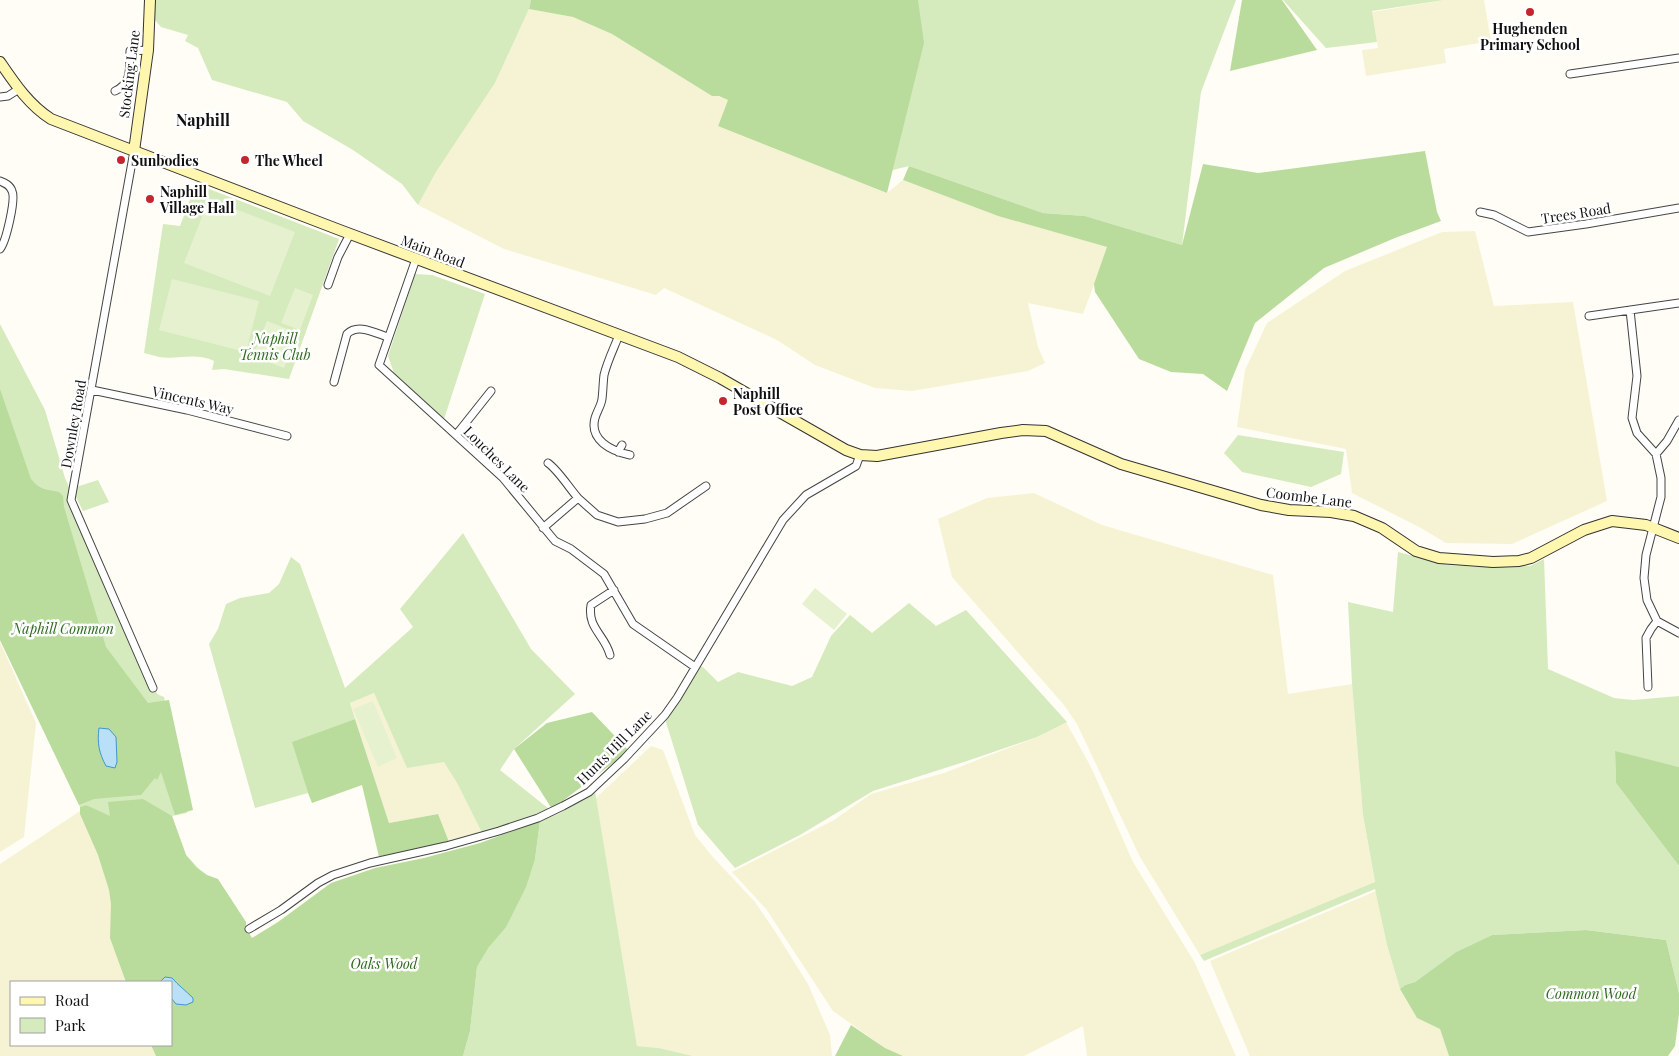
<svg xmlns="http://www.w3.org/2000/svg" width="1679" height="1056" viewBox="0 0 1679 1056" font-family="'Playfair Display',serif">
	<rect width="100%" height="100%" fill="#fffdf5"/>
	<path fill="#f6f3d4" d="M 1444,0 L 1484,0 L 1491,41 L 1444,49 L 1446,63 L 1366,76 L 1362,50 L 1378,48 L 1372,12 Z
		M 529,9 L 573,17 L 612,34 L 712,96 L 719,96 L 728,100 L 718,125 L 887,193 L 903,180 L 998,216 L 1108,247 L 1083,314 L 1028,303 L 1038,347 L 1045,363 L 1028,371 L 912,391 L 875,388 L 815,365 L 777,340 L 664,288 L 656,295 L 504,249 L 418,205 L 436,172 L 495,83 Z
		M 1475,231 L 1494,306 L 1573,302 L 1607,501 L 1512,544 L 1446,543 L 1421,528 L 1352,493 L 1346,449 L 1237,427 L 1245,370 L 1267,323 L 1345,271 L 1442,232 Z
		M 1034,493 L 1102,525 L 1273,575 L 1288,694 L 1352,684 L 1363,815 L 1375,883 L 1200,955 L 1140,857 L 1077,724 L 1064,705 L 952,577 L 938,519 L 987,498 Z
		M 0,642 L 36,723 L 24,837 L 0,852 Z
		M 374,693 L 407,767 L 444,761 L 457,783 L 482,833 L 449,842 L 437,814 L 389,823 L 350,703 Z
		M 1066,722 L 1091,767 L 1133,862 L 1195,963 L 1236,1056 L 1087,1056 L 1083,1026 L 1024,1056 L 903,1056 L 885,1048 L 833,1011 L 766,909 L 732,872 L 834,820 L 871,794 L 944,773 L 1037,737 Z
		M 651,746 L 663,750 L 695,835 L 712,856 L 755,902 L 778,936 L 808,984 L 830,1035 L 832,1056 L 693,1056 L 659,1048 L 637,1046 L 596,798 Z
		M 80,811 L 113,892 L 128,982 L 11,982 L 11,1045 L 154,1045 L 159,1056 L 0,1056 L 0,864 Z
		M 1376,891 L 1387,945 L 1400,989 L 1417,1018 L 1440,1029 L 1449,1056 L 1250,1056 L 1210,961 Z"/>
	<path fill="#d5ebbd" d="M 155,0 L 531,0 L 529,9 L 495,83 L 436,172 L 418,205 L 402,184 L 353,150 L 303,121 L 287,102 L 212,80 L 198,48 L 185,41 L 188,35 L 161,27 L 154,19 Z
		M 903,0 L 1236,0 L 1201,92 L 1182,245 L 1085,216 L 1043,213 L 909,166 L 889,171 Z
		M 1283,0 L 1444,0 L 1372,11 L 1377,42 L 1326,48 Z
		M 196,184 L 339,239 L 289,379 L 224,369 L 212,370 L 214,361 C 196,352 178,360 159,357 C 154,356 149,354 144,353 L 163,224 L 180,226 Z
		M 415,274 L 432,275 L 485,294 L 444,419 L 394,373 L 388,356 Z
		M 0,324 L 45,410 L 65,478 L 94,542 L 157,694 L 164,697 L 187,813 L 172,816 L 186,855 L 200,870 L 86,805 L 80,807 L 0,640 Z
		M 1238,435 L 1344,452 L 1341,474 L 1311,487 L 1242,472 L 1224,453 Z
		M 98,480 L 109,502 L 83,511 L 75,495 L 76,487 Z
		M 463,533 L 531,649 L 575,694 L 514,749 L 500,770 L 549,809 L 482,833 L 457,783 L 444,762 L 407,768 L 374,693 L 350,703 L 355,719 L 293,742 L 308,793 L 255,808 L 209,644 L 218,629 L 226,604 L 240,598 L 269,593 L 279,584 L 291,557 L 300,564 L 345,688 L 413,627 L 400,609 Z
		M 1398,552 L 1448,565 L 1481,567 L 1530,566 L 1544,559 L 1548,669 L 1614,698 L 1633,700 L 1679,696 L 1679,767 L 1615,752 L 1616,783 L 1679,866 L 1679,993 L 1666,940 L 1586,930 L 1492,935 L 1456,952 L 1415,982 L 1405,985 L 1400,989 L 1387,945 L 1375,889 L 1204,961 L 1200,955 L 1375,882 L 1363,815 L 1352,684 L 1348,602 L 1393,612 Z
		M 909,603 L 936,626 L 966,610 L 1067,722 L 1037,737 L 967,761 L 873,791 L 800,835 L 735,868 L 698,825 L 665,719 L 699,666 L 703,667 L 718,682 L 738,672 L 792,686 L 812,677 L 831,636 L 850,615 L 872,633 Z
		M 595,791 L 637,1046 L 659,1048 L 693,1056 L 463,1056 L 470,1031 L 477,967 L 489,947 L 535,859 L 540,821 L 558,814 Z"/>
	<path fill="#b9dc9c" d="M 531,0 L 918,0 L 924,43 L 887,193 L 718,126 L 728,100 L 719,96 L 712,96 L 612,34 L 573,17 L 529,9 Z
		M 1242,0 L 1282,0 L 1317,50 L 1230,71 Z
		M 1425,151 L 1437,212 L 1441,221 L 1395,238 L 1324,268 L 1255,323 L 1227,391 L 1203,374 L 1171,372 L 1139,359 L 1095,292 L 1094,284 L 1107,247 L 998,216 L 903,180 L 909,166 L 1043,213 L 1085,216 L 1182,245 L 1203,164 L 1258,173 Z
		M 0,389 L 31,479 C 41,491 46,489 59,492 L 63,496 L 64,507 L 106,647 L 148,703 L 169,700 L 193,810 L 175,815 L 161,772 L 157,780 L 155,778 L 141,795 L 94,799 L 79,805 L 0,640 Z
		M 592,712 L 629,751 L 552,809 L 514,749 L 547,723 Z
		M 355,719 L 389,823 L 438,814 L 449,842 L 379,857 L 362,785 L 312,803 L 308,793 L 292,742 Z
		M 1615,751 L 1679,767 L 1679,866 L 1616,783 Z
		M 143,799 L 172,816 L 186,855 L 196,867 L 207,875 L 218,879 L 246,922 L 246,928 L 252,938 L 278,922 L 331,883 L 375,868 L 424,858 L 480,843 L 540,821 L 535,859 L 526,887 L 506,927 L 489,947 L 477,967 L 470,1031 L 463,1056 L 156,1056 L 151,1045 L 171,1045 L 171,982 L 126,982 L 110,938 L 111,904 L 109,890 L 98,855 L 80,814 L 80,807 L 86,805 L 110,816 L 108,802 Z
		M 1586,930 L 1666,940 L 1679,993 L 1679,1014 L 1675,1046 L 1668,1056 L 1449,1056 L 1440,1029 L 1417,1018 L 1400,989 L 1405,985 L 1415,982 L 1456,952 L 1492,935 Z
		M 851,1025 L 885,1048 L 903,1056 L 835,1056 Z"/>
	<path fill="#e6f2cf" d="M 209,199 L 295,232 L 270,296 L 184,263 Z
		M 172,279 L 259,301 L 246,352 L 159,330 Z
		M 295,288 L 313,295 L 300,330 L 281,323 Z
		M 267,321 L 298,333 L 284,368 L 253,356 Z
		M 815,588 L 847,614 L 834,630 L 802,604 Z
		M 373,701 L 397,758 L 378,767 L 353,709 Z"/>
	<path fill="#b9e0f7" stroke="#3f96cf" d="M 99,728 L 109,729 L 116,737 L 117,762 L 115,768 L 106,766 C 99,753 97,743 99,728 Z
		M 165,977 L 172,978 C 179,986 185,990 193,998 L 193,1002 L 186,1005 L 176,1004 L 171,998 L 171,982 L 160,982 Z"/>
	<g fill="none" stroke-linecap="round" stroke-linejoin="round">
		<defs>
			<path id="street" d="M 1570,74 L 1679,58
				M 115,91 C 133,83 129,67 130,51 L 148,50
				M 0,97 L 8,96 L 19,89
				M 134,151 L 71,500 L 153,688
				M 0,181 C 5,183 10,185 12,191 C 16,199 6,242 0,249
				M 1480,212 L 1494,215 L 1528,232 L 1586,224 L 1679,208
				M 416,259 L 379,365 L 503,478 L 555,541 L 571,549 L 604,574 L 633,624 L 695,667
				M 328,285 L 338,257 L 350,234
				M 1630,310 L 1637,376 L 1632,418 L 1637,433 L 1656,454 L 1661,478 L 1661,497 L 1646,555 L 1644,578 L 1647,600 L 1657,621 L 1651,629 L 1646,638 L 1648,687
				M 1589,316 L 1679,303
				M 619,335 C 614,348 607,362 604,375 C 603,383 603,391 602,399 C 601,406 597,411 595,418 C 589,440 611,451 630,455
				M 334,382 L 347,334 C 358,323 375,333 388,337
				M 92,390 L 187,410 L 287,436
				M 456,435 L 491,391
				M 618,452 L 622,445
				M 1656,454 L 1667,441 L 1679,420
				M 548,463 C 558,470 570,489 578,498
				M 543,528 L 578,498 L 597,515 L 618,522 L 645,519 L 667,513 L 706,486
				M 1657,621 L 1679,633
				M 610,655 C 605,635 587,628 591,605 L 614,590
				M 249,929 L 281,910 L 318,883 L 333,875 L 370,863 L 446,846 L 499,831 L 538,818 L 563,806 L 589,792 L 624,759 L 665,715 L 677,698 L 783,520 L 806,495 L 856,466 L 860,455"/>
			<path id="secondary" d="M 0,62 C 15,84 29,105 51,119 L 337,229 L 678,357 L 720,378 L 846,450 L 860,455 L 877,456 L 1001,433 L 1023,430 L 1046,431 L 1121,464 L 1261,505 L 1289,510 L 1331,512 L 1354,516 L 1382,528 L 1416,551 L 1439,558 L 1493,562 L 1519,561 L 1531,558 L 1584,530 L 1612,521 L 1646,525 L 1679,538
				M 134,151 L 148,50 L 150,0"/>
		</defs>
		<use href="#street" stroke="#444" stroke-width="9"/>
		<use href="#secondary" stroke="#333" stroke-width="12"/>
		<use href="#street" stroke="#fff" stroke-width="7"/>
		<use href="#secondary" stroke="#fff6b0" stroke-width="10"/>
	</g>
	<g fill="#c4262e" stroke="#fff" stroke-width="2">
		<circle cx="1530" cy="12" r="5"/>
		<circle cx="121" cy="160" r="5"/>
		<circle cx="245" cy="160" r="5"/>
		<circle cx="150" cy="199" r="5"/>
		<circle cx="723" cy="401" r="5"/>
	</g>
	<g text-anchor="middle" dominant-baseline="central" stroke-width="5" stroke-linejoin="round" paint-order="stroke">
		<g font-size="14" font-weight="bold" fill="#111" stroke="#fff" text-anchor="start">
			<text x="1530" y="28" text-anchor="middle">Hughenden<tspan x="1530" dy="16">Primary School</tspan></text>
			<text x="131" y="160">Sunbodies</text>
			<text x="255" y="160">The Wheel</text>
			<text x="160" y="191">Naphill<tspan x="160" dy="16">Village Hall</tspan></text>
			<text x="733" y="393">Naphill<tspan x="733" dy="16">Post Office</tspan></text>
		</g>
		<g font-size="14" fill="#111" stroke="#fff">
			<text transform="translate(129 74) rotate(-83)">Stocking Lane</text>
			<text transform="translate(1576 213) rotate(-9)">Trees Road</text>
			<text transform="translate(433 251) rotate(21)">Main Road</text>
			<text transform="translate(193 400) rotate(13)">Vincents Way</text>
			<text transform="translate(73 424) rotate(-80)">Downley Road</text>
			<text transform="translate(497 459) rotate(45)">Louches Lane</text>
			<text transform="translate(1309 497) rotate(7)">Coombe Lane</text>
			<text transform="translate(614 747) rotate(-45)">Hunts Hill Lane</text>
		</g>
		<g font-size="14" font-style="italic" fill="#2f6b1f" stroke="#fff">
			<text x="275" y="338">Naphill<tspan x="275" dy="16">Tennis Club</tspan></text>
			<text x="63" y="628">Naphill Common</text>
			<text x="384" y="963">Oaks Wood</text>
			<text x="1591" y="993">Common Wood</text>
		</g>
		<g font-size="16" font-weight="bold" fill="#111" stroke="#fff">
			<text x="203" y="119">Naphill</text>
		</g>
	</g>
	<rect x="10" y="981" width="162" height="65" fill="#ffffff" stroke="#a0a0a0"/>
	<rect x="20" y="997" width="25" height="8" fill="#fff6b0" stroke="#a0a0a0"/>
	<text x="55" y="1006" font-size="15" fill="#111111">Road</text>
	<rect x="20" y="1018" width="25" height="15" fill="#d5ebbd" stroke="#a0a0a0"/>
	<text x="55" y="1031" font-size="15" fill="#111111">Park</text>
</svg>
